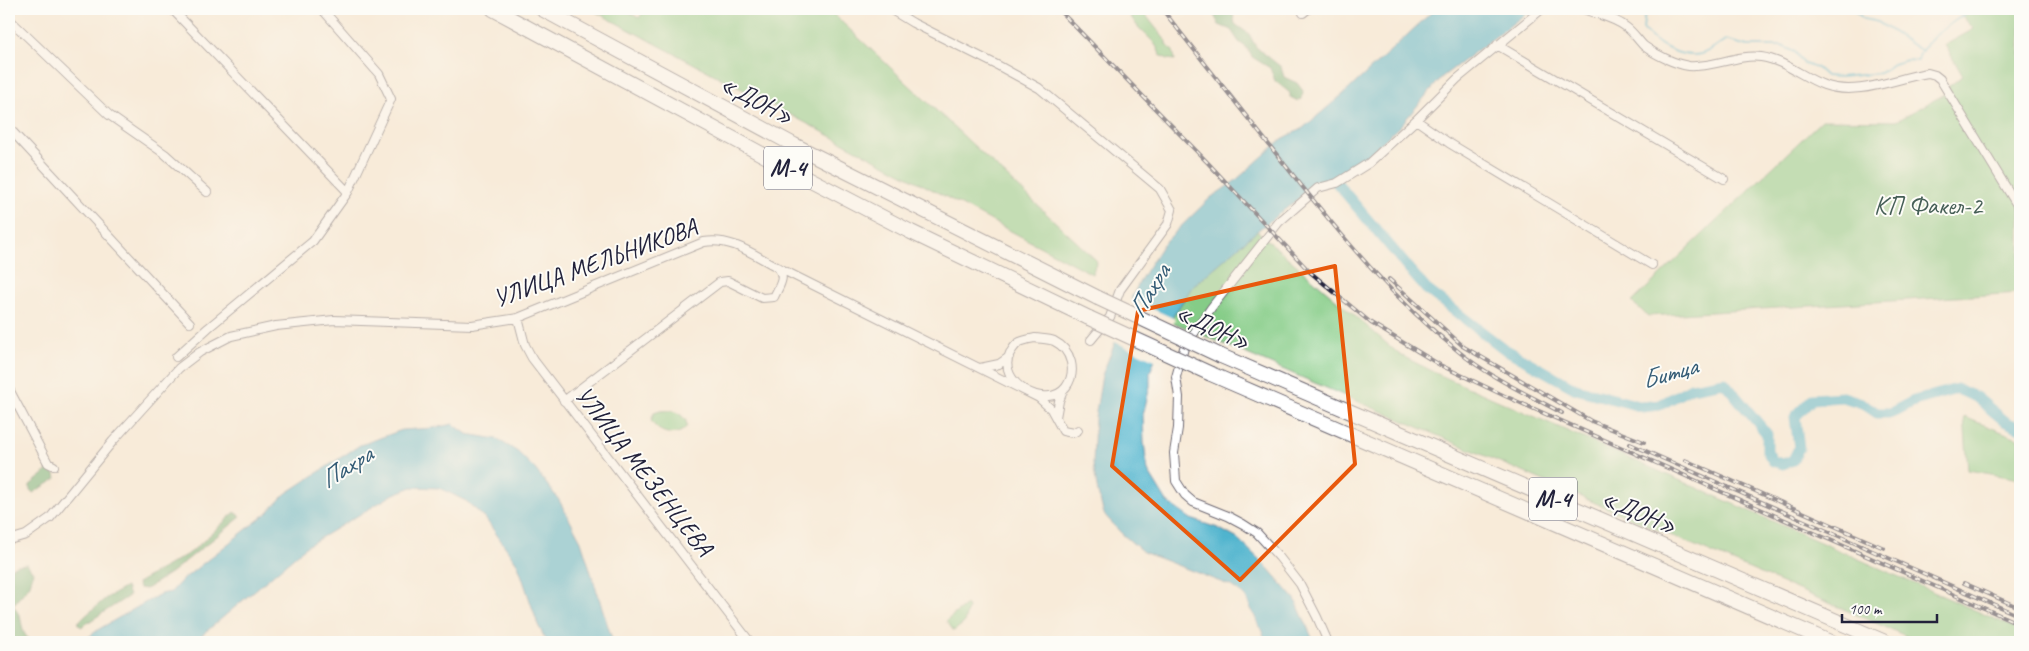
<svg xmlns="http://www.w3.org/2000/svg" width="2029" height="651" viewBox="0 0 2029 651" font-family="Caveat,sans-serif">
	<rect width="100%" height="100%" fill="#fdfcf7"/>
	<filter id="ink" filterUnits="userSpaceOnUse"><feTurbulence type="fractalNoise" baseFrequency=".02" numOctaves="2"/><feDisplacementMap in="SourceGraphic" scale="10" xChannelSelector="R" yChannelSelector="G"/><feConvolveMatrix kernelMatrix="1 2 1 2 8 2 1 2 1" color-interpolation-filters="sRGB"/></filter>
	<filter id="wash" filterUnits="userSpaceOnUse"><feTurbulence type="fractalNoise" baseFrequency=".0096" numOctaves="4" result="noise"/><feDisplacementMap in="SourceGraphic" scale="20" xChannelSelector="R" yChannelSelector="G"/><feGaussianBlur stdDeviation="1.12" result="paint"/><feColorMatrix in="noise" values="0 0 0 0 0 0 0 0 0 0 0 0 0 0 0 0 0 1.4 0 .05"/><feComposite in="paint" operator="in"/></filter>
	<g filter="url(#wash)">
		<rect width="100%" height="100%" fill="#f8ebd9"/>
		<path fill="#85cc87" stroke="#547761" d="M 590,9 L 623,9 L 639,18 L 645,9 L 828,9 L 1097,261 L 1092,274 Z
			M 1125,9 L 1141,9 L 1166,41 L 1166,45 L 1173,51 L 1175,60 L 1168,59 L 1160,55 C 1157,43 1148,37 1140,29 C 1134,23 1131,15 1125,9 Z
			M 1973,9 L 2020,9 L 2020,293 L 1648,316 L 1632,302 L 1822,120 L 1896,121 L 1947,93 L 1949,86 L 1963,76 L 1945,45 L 1974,29 L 1962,16 Z
			M 1257,231 L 1400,355 L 1440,375 L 2020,630 L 2020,642 L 1920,642 L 1170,321 L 1192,287 Z
			M 660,411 C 671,410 680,411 686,421 L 687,426 C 678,439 657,434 651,420 L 654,413 Z
			M 1964,417 L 2020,439 L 2020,479 L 1968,470 Z
			M 966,605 L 968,608 L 964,623 L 954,631 L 946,621 Z"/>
		<path fill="#6cb074" stroke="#476958" d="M 1211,9 L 1232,9 L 1235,24 L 1249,34 L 1256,47 L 1281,67 L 1284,77 L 1297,83 L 1303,91 L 1302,99 L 1298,101 L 1290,97 L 1290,93 L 1275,81 L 1270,68 L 1252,57 L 1247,48 L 1239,42 L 1231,30 L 1219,25 Z
			M 49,467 L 54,469 L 56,479 L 33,493 L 30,490 L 30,485 L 44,474 Z
			M 235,512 L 241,517 L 172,572 L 146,589 L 139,588 L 137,583 L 191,552 Z
			M 27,564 L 33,572 L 30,585 L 13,605 C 15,609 18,612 20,616 C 23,628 22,638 36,642 L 9,642 L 9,569 L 17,565 Z
			M 126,587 L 129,596 L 81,627 L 77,623 L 106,598 Z"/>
		<path fill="#4fb4ce" stroke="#386b84" d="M 1435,9 L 1532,9 L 1442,77 L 1401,125 L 1358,164 L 1311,189 L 1257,231 L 1192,287 L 1170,321 L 1150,372 L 1150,386 L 1143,415 L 1144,443 L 1148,471 L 1167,502 L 1191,519 L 1218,528 L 1238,539 L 1267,567 L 1295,599 L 1314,642 L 1267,642 L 1245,596 L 1231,586 L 1143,552 L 1121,533 L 1104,514 L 1098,493 L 1093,464 L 1095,418 L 1102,375 L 1118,335 L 1120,320 L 1142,277 L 1163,244 L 1210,198 L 1235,181 L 1282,139 L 1303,128 L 1348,90 Z
			M 453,424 L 467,434 L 497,439 L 518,452 L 535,469 L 559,500 L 581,541 L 613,642 L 547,642 L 538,625 L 518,565 L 485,518 L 466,501 L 439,488 L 412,487 L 394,494 L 307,546 L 194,642 L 82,642 L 99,629 L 160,594 L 171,592 L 182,580 L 267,513 L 285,494 L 360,445 L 402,430 L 433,428 Z"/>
		<path fill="#f8ebd9" d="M 1129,298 L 1175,319 L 1157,361 L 1113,341 L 1118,319 Z"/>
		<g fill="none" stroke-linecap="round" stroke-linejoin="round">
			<path stroke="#4fb4ce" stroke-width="2" d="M 1644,9 L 1645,11 L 1643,29 C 1655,44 1681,59 1701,54 C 1709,52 1718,45 1725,40 L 1748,46 L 1782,46 L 1795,52 L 1804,64 L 1817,68 L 1826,76 L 1840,77 L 1880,73 L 1893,64 L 1907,60 L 1918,61 C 1920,41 1957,20 1972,9
				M 1852,9 L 1864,19 L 1878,22 L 1922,51"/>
			<path stroke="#4fb4ce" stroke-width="11" d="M 1322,169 L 1331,176 L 1426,289 L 1503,348 L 1576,389 L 1643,407 L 1660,405 L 1691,388 L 1724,382 L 1767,434 L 1767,451 L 1773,461 L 1783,464 L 1793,460 L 1799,448 L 1795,417 L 1812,399 L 1843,397 L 1862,403 L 1877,413 L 1891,413 L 1914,401 L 1957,389 L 1976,397 L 2006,422 L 2020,428"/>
		</g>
	</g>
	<g filter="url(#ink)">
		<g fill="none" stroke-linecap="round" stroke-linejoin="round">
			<defs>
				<path id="street" d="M 172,9 L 346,190
					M 890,9 L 913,23 L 999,66 L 1039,88 L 1160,189 L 1172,210 L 1168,224 L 1120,290 L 1110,317 L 1091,340
					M 1584,9 C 1597,15 1614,17 1626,27 C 1633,32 1638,40 1644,46 C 1656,55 1675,64 1689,66 C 1713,68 1737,54 1761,57 C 1784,60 1802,77 1824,85 C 1858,97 1895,78 1928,73 L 1935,75 L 1940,79 L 2020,210
					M 1303,13 L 1308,9
					M 9,19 L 109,115 L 165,154 L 207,192
					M 1497,45 L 1724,179
					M 1416,120 L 1449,143 L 1652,265
					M 9,128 L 190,323
					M 779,268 L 1039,398 L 1051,409 L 1063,431 L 1073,433 L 1078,430
					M 518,318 L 525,345 L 532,358 L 750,642
					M 1035,338 C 1041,339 1049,339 1054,341 C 1072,350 1077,372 1066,387 C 1047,412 995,382 1010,353 C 1013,349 1015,344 1020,342 C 1024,340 1030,339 1035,338 Z
					M 176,357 L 208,328 L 313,241 L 348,192 L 391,99 L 379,74 L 322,9
					M 980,368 L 999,364 L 1009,357
					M 9,389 L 48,463 L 54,466
					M 1056,417 L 1059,401 L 1063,391
					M 9,540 L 26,535 L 50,518 L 113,441 L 179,368 L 200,352 L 231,336 L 276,326 L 334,320 L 472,325 L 518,318 L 704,242 C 731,237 754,255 777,267 C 787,277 779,286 774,297 L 762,298 L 728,281 L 720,282 L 564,401
					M 1328,642 L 1317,617 L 1300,584 L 1279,557 L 1257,533 L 1243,524 L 1228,516 L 1193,502 L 1185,495 L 1176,481 L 1174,453 L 1178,428 L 1179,397 L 1176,377 L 1184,348 L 1211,308 L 1279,222 L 1318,188 L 1337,183 L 1369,163 L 1416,120 L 1457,79 L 1542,9"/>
				<path id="highway" d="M 493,9 L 782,165 L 911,232 L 1089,318
					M 542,9 L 794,145 L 1098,298
					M 1221,356 L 1885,642
					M 1211,374 L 1830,642"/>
			</defs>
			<use href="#street" stroke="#6d6872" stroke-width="10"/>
			<use href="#highway" stroke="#6d6872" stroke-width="16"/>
			<use href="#street" stroke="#fff" stroke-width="8"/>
			<use href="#highway" stroke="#fff" stroke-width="14"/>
			<defs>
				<path id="rail" d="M 1058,9 L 1208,163 L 1310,272 L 1371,323 L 1440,365 L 1505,396 L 2020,624
					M 1162,9 C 1205,64 1249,120 1293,175 C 1344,239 1394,300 1458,351 C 1489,377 1527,394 1562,413
					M 1389,279 L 1464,347 L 1591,421 L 1644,442
					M 1630,444 L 2020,616
					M 1685,460 L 1884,548
					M 1964,583 L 2020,608"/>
			</defs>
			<use href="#rail" stroke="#22223b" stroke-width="4"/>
			<use href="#rail" stroke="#fdfcf7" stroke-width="2" stroke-dasharray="5.5" stroke-linecap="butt"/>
			<defs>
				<path id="highway-bridge" d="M 1098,298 L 1221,356
					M 1089,318 L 1211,374"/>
			</defs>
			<use href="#highway-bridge" stroke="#6d6872" stroke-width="16" stroke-linecap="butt"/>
			<use href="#highway-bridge" stroke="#fff" stroke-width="14"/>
		</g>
	</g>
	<path d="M0 0H2029V651H0ZM 1335,266 L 1355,464 L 1240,580 L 1112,466 L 1138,311 Z" fill="#f8ebd9" fill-opacity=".55" fill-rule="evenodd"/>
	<path fill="none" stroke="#e8590c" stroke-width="4" stroke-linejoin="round" d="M 1335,266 L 1355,464 L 1240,580 L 1112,466 L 1138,311 Z"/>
	<g text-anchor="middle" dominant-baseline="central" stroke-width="4" stroke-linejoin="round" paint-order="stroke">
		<g fill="#fdfcf7" stroke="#646373" stroke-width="1">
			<rect x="764" y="146.5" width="48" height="43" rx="4"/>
			<rect x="1529" y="477.5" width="48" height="43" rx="4"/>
		</g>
		<g font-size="24" font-weight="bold" fill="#22223b">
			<text x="788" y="168">М-4</text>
			<text x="1553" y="499">М-4</text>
		</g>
		<g font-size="25" fill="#22223b" stroke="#fdfcf7">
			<text transform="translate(757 100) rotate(28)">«ДОН»</text>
			<text transform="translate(595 263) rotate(-20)">УЛИЦА МЕЛЬНИКОВА</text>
			<text transform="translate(1213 327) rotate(25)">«ДОН»</text>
			<text transform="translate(644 471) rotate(52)">УЛИЦА МЕЗЕНЦЕВА</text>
			<text transform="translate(1639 512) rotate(23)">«ДОН»</text>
		</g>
		<g font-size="25" fill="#455e56" stroke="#fdfcf7">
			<text x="1928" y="206">КП Факел-2</text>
		</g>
		<g font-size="26" font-style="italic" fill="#345c76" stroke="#fdfcf7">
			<text transform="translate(1149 291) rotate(-59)">Пахра</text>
			<text transform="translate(1669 373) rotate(-16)">Битца</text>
			<text transform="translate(346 467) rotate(-32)">Пахра</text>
		</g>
	</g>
	<rect width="2029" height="651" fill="none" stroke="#fdfcf7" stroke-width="30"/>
	<path d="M1842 614v8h95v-8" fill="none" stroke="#22223b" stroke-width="2.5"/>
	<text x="1849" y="614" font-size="15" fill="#22223b" stroke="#fdfcf7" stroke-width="4" paint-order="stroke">100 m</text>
</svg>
